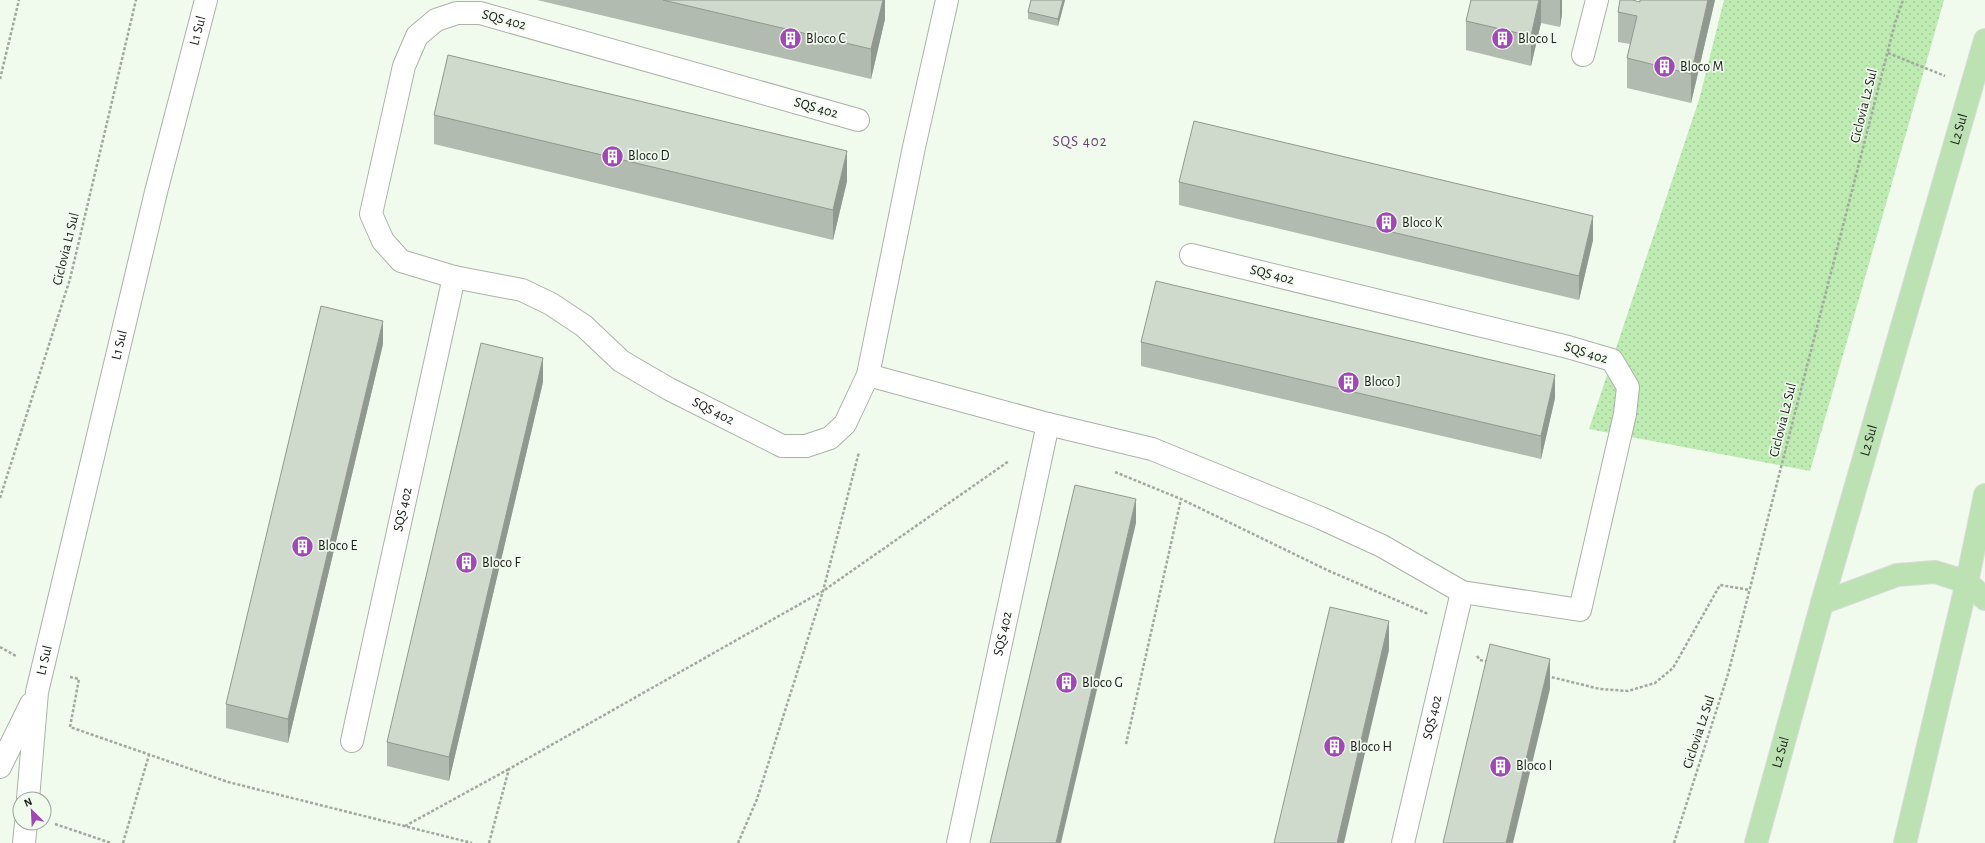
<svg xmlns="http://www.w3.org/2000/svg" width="1985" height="843" viewBox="0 0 1985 843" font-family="'Alegreya Sans',sans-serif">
	<defs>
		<pattern id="park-dots" width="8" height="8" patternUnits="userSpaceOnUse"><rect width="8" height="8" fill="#bdebb1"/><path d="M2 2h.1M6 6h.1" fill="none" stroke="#a2c998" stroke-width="1.8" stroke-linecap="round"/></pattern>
	</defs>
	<rect width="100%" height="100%" fill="#f0faed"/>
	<path fill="url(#park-dots)" d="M 1724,0 L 1944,0 L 1810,471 L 1589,429 L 1699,100 Z"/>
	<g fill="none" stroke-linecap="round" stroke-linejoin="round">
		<defs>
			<g id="minor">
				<path d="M 1583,55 L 1597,0"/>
				<path id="s1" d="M 858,120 L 480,13 L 457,13 L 436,20 L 417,36 L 404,66 L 371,214 L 383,241 L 401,261 L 454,277 L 522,290 L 551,304 L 584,326 L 621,361 L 669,389 L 782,446 L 806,446 L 830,438 L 845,424 L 868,375 L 914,147 L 947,0"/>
				<path d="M 868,375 L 1048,424 L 1152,449 L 1321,518 L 1382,546 L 1462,592 L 1580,610 L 1625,414 L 1628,387 L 1612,360 L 1568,347 L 1191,255"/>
				<path id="s2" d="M 352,741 L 454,277"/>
				<path d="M 0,767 L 31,704"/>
				<path id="s3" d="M 28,799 L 37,692 L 156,192 L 206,0"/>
				<path d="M 24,843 L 26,823"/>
				<path id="s4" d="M 958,843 L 1048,424"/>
				<path id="s5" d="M 1403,843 L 1462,592"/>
			</g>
			<g id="major">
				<path d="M 1822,603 L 1897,575 L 1935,572 L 1967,582 L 1985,599"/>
				<path id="s6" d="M 1756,843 L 1822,603 L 1985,40"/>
				<path d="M 1905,843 L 1967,582 L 1985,495"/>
			</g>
		</defs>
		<use href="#minor" stroke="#aab3a7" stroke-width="24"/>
		<use href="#major" stroke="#dadbda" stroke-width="24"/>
		<path stroke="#a1a89e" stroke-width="2.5" stroke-dasharray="3 2" stroke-linecap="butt" d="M 1888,53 L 1945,76
			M 0,79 L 19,0
			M 1115,472 L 1181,499 L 1327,570 L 1428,614
			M 0,498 L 70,279 L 136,0
			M 0,647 L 16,656
			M 1477,656 L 1480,660 L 1489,662
			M 1547,676 L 1600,689 L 1628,691 L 1655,683 L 1673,668 L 1720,585 L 1750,590
			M 70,677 L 79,679 L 70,727 L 228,782 L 472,843
			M 1126,744 L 1181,499
			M 55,824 L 111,843
			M 405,826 L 509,769
			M 123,843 L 149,755
			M 489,843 L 509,769 L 823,591 L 1009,461
			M 738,843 L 757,799 L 823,591 L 859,452
			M 1674,843 L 1728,674 L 1895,23 L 1903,0"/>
		<use href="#minor" stroke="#fff" stroke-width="22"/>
		<use href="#major" stroke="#bce1b3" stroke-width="22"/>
	</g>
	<path fill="#b2bbaf" d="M 537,0 L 885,0 L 885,19 L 871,79 Z
		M 1031,0 L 1065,0 L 1058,26 L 1028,19 L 1028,12 Z
		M 1471,0 L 1562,0 L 1562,14 L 1560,27 L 1541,23 L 1531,66 L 1466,50 L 1466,21 Z
		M 1715,0 L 1691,103 L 1627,88 L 1627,58 L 1630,44 L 1618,42 L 1618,12 L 1640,2 Z
		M 434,115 L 847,181 L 833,240 L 434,144 Z
		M 1179,182 L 1593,240 L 1579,300 L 1179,205 Z
		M 1141,342 L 1555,398 L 1541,459 L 1141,366 Z
		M 383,344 L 288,743 L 226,728 L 226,704 Z
		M 543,382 L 449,781 L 387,766 L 387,742 Z"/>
	<path fill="#91988f" d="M 883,0 L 885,0 L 885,19 L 871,79 L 871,49 Z
		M 1063,0 L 1065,0 L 1058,26 L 1058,19 Z
		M 1539,0 L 1541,0 L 1541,23 L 1531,66 L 1531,36 Z
		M 1560,0 L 1562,0 L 1562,14 L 1560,27 Z
		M 1708,0 L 1715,0 L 1691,103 L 1691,74 Z
		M 847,151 L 847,181 L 833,240 L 833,210 Z
		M 1593,216 L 1593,240 L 1579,300 L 1579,276 Z
		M 383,321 L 383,344 L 288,743 L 288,719 Z
		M 543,358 L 543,382 L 449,781 L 449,757 Z
		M 1555,375 L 1555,398 L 1541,459 L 1541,436 Z
		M 1136,499 L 1136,523 L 1061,843 L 1056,843 Z
		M 1389,621 L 1389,650 L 1344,843 L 1337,843 Z
		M 1550,659 L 1550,689 L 1513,843 L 1506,843 Z"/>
	<path fill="#cfd9cc" stroke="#91988f" d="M 663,0 L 883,0 L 871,49 Z
		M 1031,0 L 1063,0 L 1058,19 L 1028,12 Z
		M 1471,0 L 1539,0 L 1531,36 L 1466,21 Z
		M 1620,0 L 1632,0 L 1640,2 L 1640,0 L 1708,0 L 1691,74 L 1627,58 L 1637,16 L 1618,12 Z
		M 448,55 L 847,151 L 833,210 L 434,115 Z
		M 1194,121 L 1593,216 L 1579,276 L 1179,182 Z
		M 1156,281 L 1555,375 L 1541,436 L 1141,342 Z
		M 321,306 L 383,321 L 288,719 L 226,704 Z
		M 481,343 L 543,358 L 449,757 L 387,742 Z
		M 1075,485 L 1136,499 L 1056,843 L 990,843 Z
		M 1330,607 L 1389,621 L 1337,843 L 1274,843 Z
		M 1490,644 L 1550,659 L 1506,843 L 1443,843 Z"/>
	<defs>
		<symbol id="building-disc" viewBox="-11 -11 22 22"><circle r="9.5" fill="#a049b6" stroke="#f0faed"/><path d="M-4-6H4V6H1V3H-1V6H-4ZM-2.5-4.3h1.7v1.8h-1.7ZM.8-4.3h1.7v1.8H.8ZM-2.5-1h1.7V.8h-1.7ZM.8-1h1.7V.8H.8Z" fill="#fff"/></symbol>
	</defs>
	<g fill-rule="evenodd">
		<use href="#building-disc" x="778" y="26" width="25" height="25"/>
		<use href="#building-disc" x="1490" y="26" width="25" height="25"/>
		<use href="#building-disc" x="1652" y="54" width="25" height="25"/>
		<use href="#building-disc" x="600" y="144" width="25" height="25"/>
		<use href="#building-disc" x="1374" y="210" width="25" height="25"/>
		<use href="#building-disc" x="1336" y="370" width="25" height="25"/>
		<use href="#building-disc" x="290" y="534" width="25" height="25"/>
		<use href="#building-disc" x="454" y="550" width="25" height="25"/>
		<use href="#building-disc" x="1054" y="670" width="25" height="25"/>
		<use href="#building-disc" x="1322" y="734" width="25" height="25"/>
		<use href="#building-disc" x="1488" y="754" width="25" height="25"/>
	</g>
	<g text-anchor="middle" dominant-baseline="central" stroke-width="3.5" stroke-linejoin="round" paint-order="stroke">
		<g font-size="14" fill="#181b17" stroke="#f0faed">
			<text transform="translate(504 20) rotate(15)">SQS 402</text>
			<text stroke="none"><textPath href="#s3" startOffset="788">L1 Sul</textPath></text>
			<text transform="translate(1864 106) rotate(-76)">Ciclovia L2 Sul</text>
			<text transform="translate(816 108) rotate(16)">SQS 402</text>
			<text stroke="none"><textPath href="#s6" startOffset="742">L2 Sul</textPath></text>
			<text transform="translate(66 249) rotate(-76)">Ciclovia L1 Sul</text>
			<text transform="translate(1272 275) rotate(14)">SQS 402</text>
			<text stroke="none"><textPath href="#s3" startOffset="464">L1 Sul</textPath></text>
			<text transform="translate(1586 353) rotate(17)">SQS 402</text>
			<text stroke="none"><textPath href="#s1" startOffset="1056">SQS 402</textPath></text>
			<text transform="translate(1783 420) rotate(-76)">Ciclovia L2 Sul</text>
			<text stroke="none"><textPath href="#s6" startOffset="418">L2 Sul</textPath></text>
			<text stroke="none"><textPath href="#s2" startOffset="237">SQS 402</textPath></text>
			<text stroke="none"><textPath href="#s4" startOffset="214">SQS 402</textPath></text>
			<text stroke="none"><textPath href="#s3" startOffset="140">L1 Sul</textPath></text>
			<text stroke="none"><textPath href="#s5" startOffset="129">SQS 402</textPath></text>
			<text transform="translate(1699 732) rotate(-72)">Ciclovia L2 Sul</text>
			<text stroke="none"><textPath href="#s6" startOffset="94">L2 Sul</textPath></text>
		</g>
		<g font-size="14" fill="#181b17" stroke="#f0faed" text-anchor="start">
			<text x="806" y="39">Bloco C</text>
			<text x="1518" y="39">Bloco L</text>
			<text x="1680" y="67">Bloco M</text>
			<text x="628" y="156">Bloco D</text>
			<text x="1402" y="223">Bloco K</text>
			<text x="1364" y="382">Bloco J</text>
			<text x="318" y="546">Bloco E</text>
			<text x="482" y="563">Bloco F</text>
			<text x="1082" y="683">Bloco G</text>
			<text x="1350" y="747">Bloco H</text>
			<text x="1516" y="766">Bloco I</text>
		</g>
		<g font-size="15" letter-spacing="1" fill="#6c4178" stroke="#f0faed">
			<text x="1080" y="141">SQS 402</text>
		</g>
	</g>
	<g transform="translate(32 811) rotate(336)"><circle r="19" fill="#f0faed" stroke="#9aa197"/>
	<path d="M0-3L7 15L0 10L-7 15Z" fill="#a049b6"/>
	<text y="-6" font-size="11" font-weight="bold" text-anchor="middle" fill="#181b17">N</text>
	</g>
</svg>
